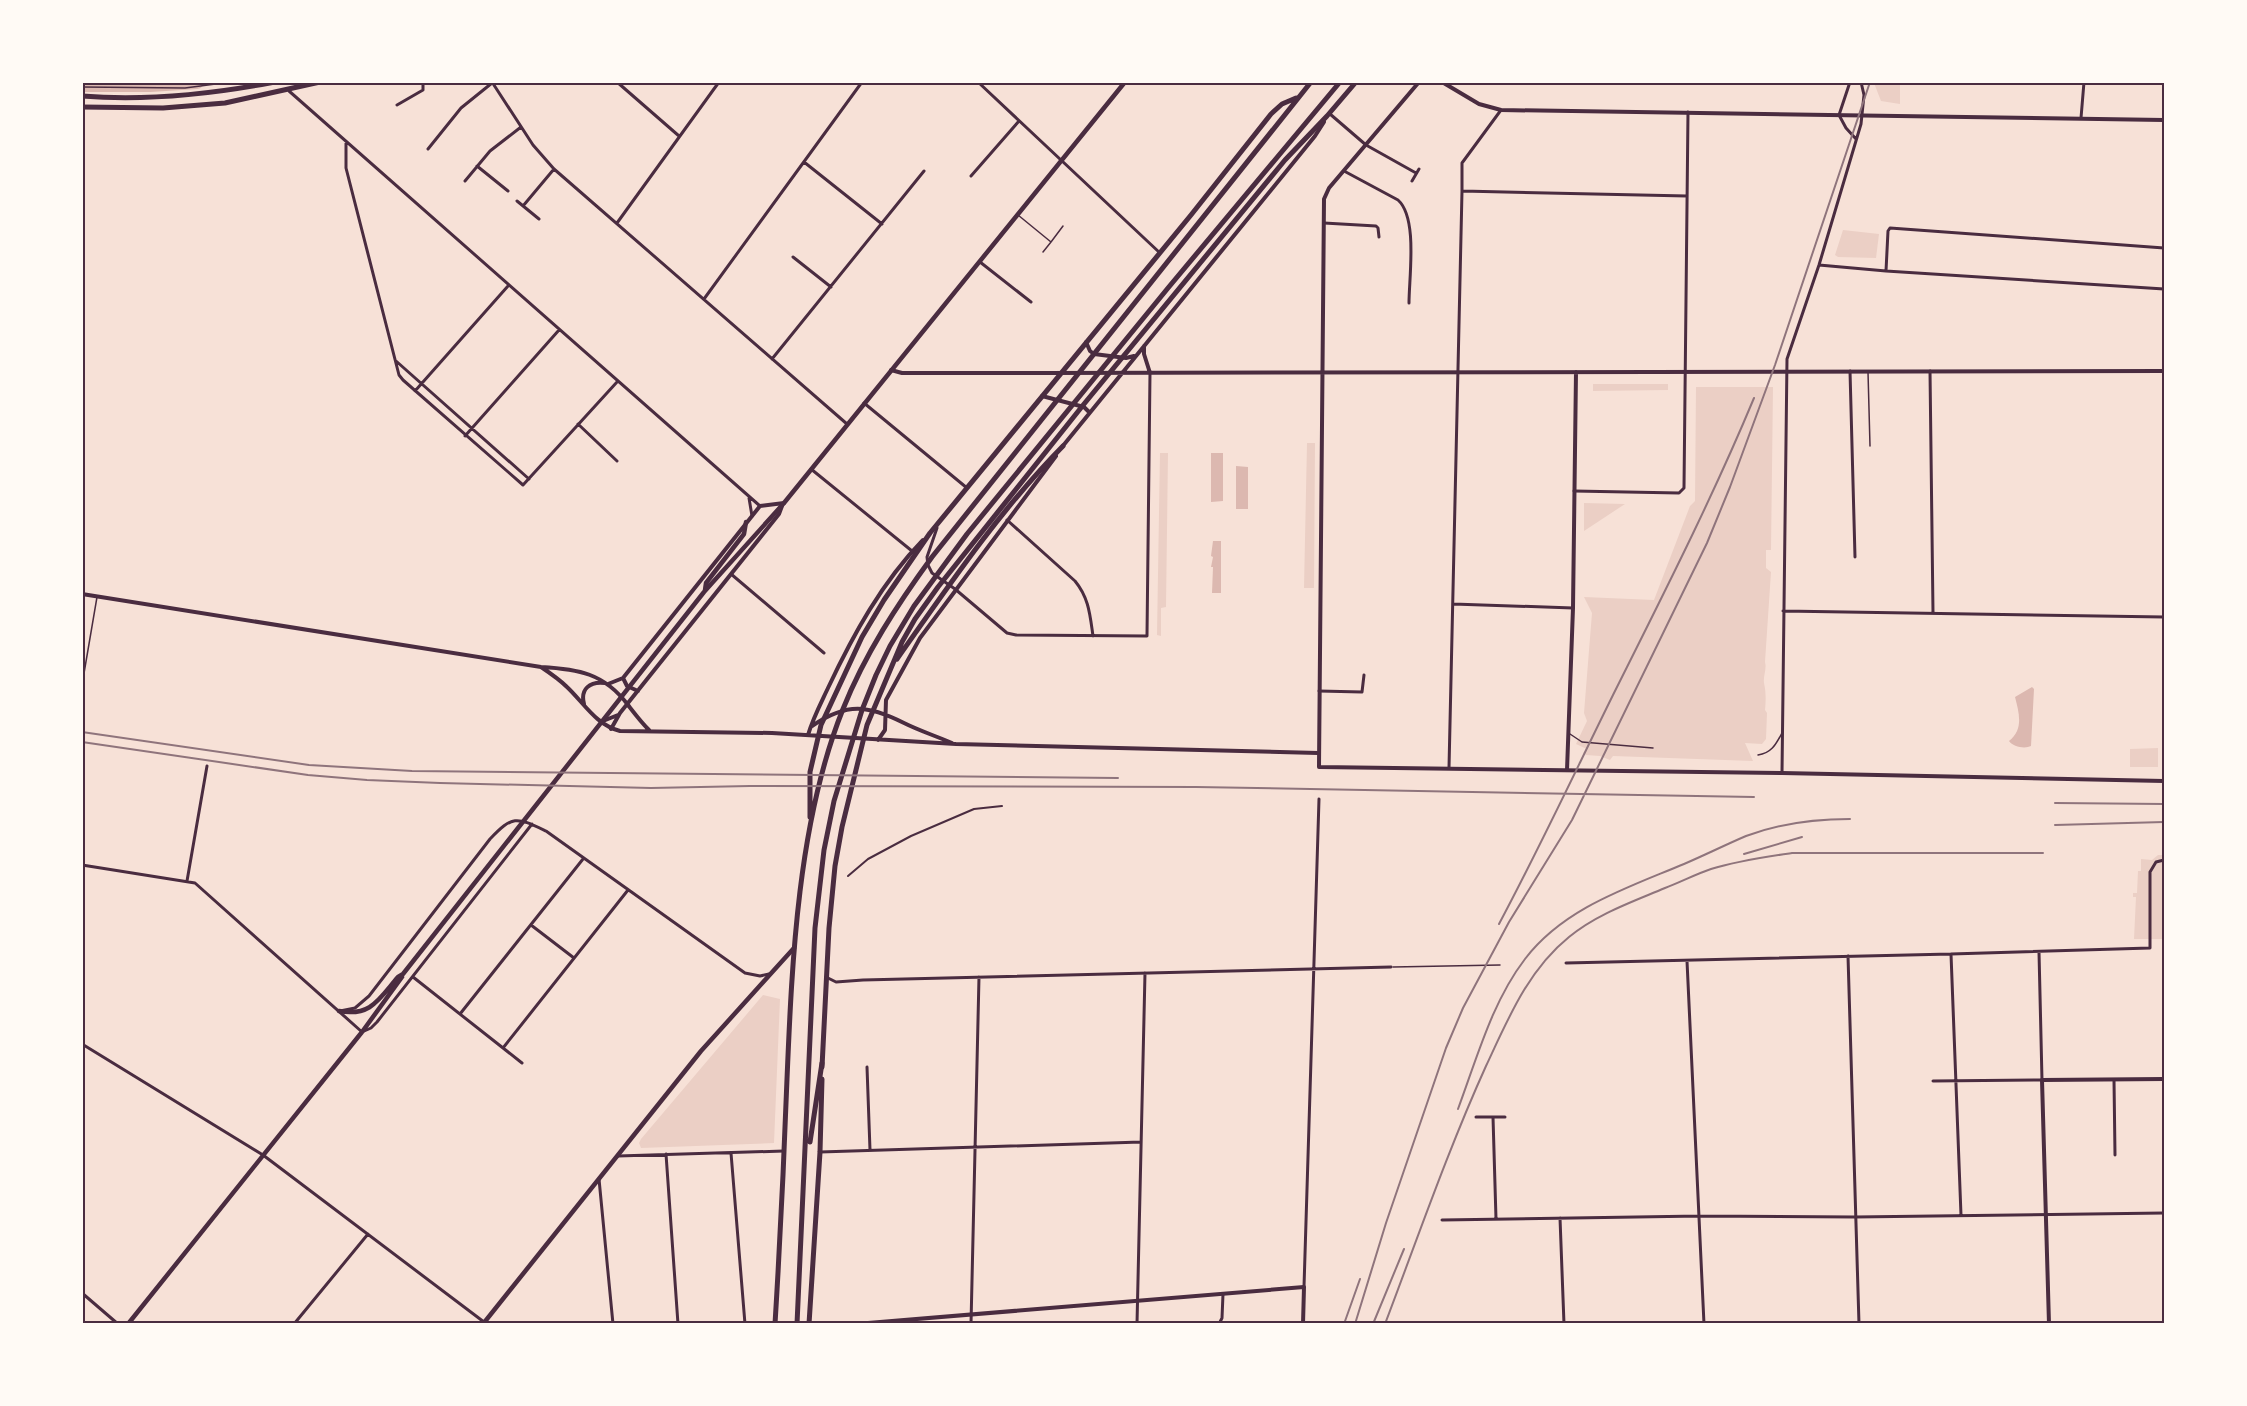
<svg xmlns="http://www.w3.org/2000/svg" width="2247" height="1406" viewBox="0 0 2247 1406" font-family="Quicksand,sans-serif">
	<rect width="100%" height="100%" fill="#f7e1d7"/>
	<path fill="#ebcfc5" d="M 1874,83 L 1900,83 L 1900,104 L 1881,101 Z
		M 1843,230 L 1879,234 L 1876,258 L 1838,257 L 1835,255 Z
		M 1593,384 L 1668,384 L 1668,390 L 1593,391 Z
		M 1696,387 L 1773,387 L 1771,550 L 1766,550 L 1766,568 L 1771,572 L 1765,662 C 1767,669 1763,676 1764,683 C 1766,692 1766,700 1765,710 L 1767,713 L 1766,739 L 1762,744 L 1745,743 L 1753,761 L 1613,756 L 1610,760 L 1600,756 L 1586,755 L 1583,753 L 1587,749 L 1576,744 L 1587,721 L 1584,713 L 1592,613 L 1584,597 L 1654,600 L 1690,506 L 1695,501 Z
		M 1307,443 L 1315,443 L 1314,588 L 1304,588 Z
		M 1160,453 L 1168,453 L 1166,607 L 1161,608 L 1161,636 L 1157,635 Z
		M 1584,503 L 1625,504 L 1584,531 Z
		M 2158,748 L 2158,767 L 2130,767 L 2130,749 Z
		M 2158,855 L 2164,855 L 2164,939 L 2134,939 L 2136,897 L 2133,897 L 2133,893 L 2137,893 L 2138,871 L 2141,871 L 2141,859 L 2152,860 Z
		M 763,995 L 780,999 L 774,1143 L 641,1148 L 639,1143 L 641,1139 Z"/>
	<path fill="#dcb8b0" d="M 1211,453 L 1223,453 L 1223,501 L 1211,502 Z
		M 1236,466 L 1248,467 L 1248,509 L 1236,509 Z
		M 1213,541 L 1221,541 L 1221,593 L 1212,593 L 1213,567 L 1211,567 L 1213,557 L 1211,556 Z
		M 2032,687 L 2034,689 L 2031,746 C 2025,749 2013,747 2009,741 C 2024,729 2019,713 2015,697 Z"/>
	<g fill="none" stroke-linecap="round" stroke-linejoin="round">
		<path stroke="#dcb8b0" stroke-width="14" d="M 82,85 L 150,85 L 197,82"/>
		<path stroke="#4a2c40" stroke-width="1.5" d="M 82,87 L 185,88 L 231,82
			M 1018,215 L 1051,242 L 1063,226
			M 1043,252 L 1051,242
			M 1868,372 L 1870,446
			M 82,685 L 97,597
			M 1570,734 L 1582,742 L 1653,748
			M 1758,755 C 1772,753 1776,744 1782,733
			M 1393,967 L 1500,965"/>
		<path stroke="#4a2c40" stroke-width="2" d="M 848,876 L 868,859 L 911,836 L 974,809 L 1002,806"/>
		<path stroke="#4a2c40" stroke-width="3" d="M 492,82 L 533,145 L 554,169 L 847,424
			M 617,82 L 679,136
			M 978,82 L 1160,253
			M 1850,82 L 1839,115 L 1846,128 L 1856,139
			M 289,91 L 760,506
			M 397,105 L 423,90 L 423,82
			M 1330,114 L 1366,145 L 1416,173
			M 2081,118 L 2084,82
			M 346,143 L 346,168 L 399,375 L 403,380 L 523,485 L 617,382
			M 428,149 L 461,108 L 492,83
			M 804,162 L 882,224
			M 477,166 L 508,191
			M 1344,171 L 1398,200 C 1418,218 1409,277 1409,303
			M 971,176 L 1019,121
			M 465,181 L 490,151 L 521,127
			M 1412,181 L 1419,169
			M 1462,191 L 1687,196
			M 517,201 L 539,219
			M 523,206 L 554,169
			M 617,223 L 719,82
			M 1324,223 L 1376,226 L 1378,228 L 1379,237
			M 793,257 L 831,287
			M 980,262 L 1031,302
			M 1819,265 L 1886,271 L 2164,289
			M 1886,271 L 1888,231 L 1890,228 L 2164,248
			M 704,299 L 862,82
			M 772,359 L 924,171
			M 396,361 L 529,479
			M 1850,371 L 1855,557
			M 1930,371 L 1933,612
			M 415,391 L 508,286
			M 864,403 L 967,488
			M 578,424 L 617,461
			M 465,436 L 559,330
			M 811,469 L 912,551
			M 1574,491 L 1679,493 L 1684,488 L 1688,112
			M 749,498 L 752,516
			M 1007,520 L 1075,581 C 1089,598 1090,615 1093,636
			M 937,528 L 927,557 L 928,565 L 932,573 L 955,589 L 1007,633 L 1016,635 L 1147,636 L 1150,373
			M 731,574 L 824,653
			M 1453,604 L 1573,608
			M 1783,611 L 2164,617
			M 1319,691 L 1362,692 L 1364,675
			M 1449,768 L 1462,191 L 1462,163 L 1501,110
			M 1782,773 L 1787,359 L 1819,265 L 1861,124 L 1864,95 L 1861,82
			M 82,865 L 195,883 L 362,1032 L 371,1028 L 377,1022 L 532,824
			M 187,881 L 207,766
			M 531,925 L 574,958
			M 1951,954 L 1961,1215
			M 1848,956 L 1859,1324
			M 1687,961 L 1704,1324
			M 1566,963 L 1951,954 L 2150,948 L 2150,872 L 2156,862 L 2164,860
			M 413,977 L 522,1063
			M 826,977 L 836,982 L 863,980 L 1391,967
			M 340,1011 L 355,1008 L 369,996 L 490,839 C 513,815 516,817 546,831 L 745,973 L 760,976 L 769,974
			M 460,1014 L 583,859
			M 82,1044 L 263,1155 L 484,1322
			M 503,1048 L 628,890
			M 867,1067 L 870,1150
			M 2114,1080 L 2115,1155
			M 1933,1081 L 2042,1080 L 2039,952
			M 1476,1117 L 1505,1117
			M 1493,1117 L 1496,1219
			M 820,1152 L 1141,1142
			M 731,1153 L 745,1324
			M 666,1154 L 678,1324
			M 618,1156 L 784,1151
			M 599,1179 L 613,1324
			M 1560,1218 L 1564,1324
			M 1442,1220 L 1700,1216 L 1855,1217 L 2164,1213
			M 1304,1287 L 1319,799
			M 82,1293 L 118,1324
			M 294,1324 L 368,1234
			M 971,1324 L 979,977
			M 1137,1324 L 1145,973
			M 1219,1324 L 1222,1318 L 1223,1294"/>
		<path stroke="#4a2c40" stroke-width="4" d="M 1419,82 L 1329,188 L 1324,199 L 1319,767 L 1782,773 L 2164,781
			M 1442,82 L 1479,104 L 1501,110 L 2164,120
			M 1086,342 L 1090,351 L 1094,354 L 1126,358 L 1134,356
			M 1144,346 L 1144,354 L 1150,373
			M 891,370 L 902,373 L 1045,373 L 2164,371
			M 1042,396 L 1084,407 L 1089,412
			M 1062,447 L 1315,136 L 1324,122
			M 82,594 L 541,667 C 578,669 604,673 628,705 C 635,714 641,722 649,730
			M 541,667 C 550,673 559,679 567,687 C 584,703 596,725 620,731 L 772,733 L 956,744 L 1318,753
			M 623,678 L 627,686 L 638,691
			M 608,684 L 623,678 L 760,506 L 784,503
			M 584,704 C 580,689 590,681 605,683
			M 603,721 L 618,715
			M 812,726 C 847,702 868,705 904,723 C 920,731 936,736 952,743
			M 611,729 L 620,713 L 779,514 L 782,506
			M 808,735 C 813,718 821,703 828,688 C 853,635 882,582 923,540
			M 878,740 L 885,730 L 886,700 L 920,638 L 1056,456
			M 1567,770 L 1573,608 L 1576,372
			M 856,1324 L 1304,1287 L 1303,1324
			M 2049,1324 L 2042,1080 L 2164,1079"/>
		<path stroke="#4a2c40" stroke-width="4.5" d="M 705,590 L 706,583 L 744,534 L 746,522
			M 339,1011 C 371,1017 379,999 398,977 L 403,974 L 704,592 L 784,503 L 1125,82
			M 128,1324 L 362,1032 L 402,977
			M 483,1324 L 701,1051 L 794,948"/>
		<path stroke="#4a2c40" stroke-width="5" d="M 82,107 L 163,108 L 225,103 L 320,82
			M 897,659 C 949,585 1000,510 1063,446
			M 822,1067 L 829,928 L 835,866 L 842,827 L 867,725 L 902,642 L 915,619 L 938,587 L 1084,404 L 1285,160 L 1327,116 L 1356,82
			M 809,1324 L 820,1152 L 822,1079"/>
		<path stroke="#4a2c40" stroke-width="5" d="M 82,96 C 146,101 213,94 275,82
			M 810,817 L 810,772 L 821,725 L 862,637 L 884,600 L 930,533 L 1191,215 L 1271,114 L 1282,104 L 1296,98
			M 810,1142 L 822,1063
			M 775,1324 C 780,1242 784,1161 787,1079 C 792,960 798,821 843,709 C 865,654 897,605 932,557 L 1311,82
			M 797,1324 L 815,928 L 824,850 L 834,801 L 862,710 L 876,675 L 890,646 L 914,606 L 967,534 L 1168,288 L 1340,82"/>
		<path stroke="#8f747c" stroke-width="2" d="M 82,732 L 309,765 L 412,771 L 1118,778
			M 82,742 L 308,775 L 367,780 L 440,783 L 651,788 L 750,786 L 1196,787 L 1754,797
			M 2055,803 L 2164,804
			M 2055,825 L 2164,822
			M 1744,854 L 1802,837
			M 1499,924 C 1539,849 1575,772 1613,695 C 1662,597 1712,499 1754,398
			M 1458,1109 C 1477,1058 1492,1002 1525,959 C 1564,908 1627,888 1684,864 C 1705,855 1725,845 1746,836 C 1778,824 1816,819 1850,819
			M 1344,1324 L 1360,1279
			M 1355,1324 L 1386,1223 L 1446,1048 L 1463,1008 L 1509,922 L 1572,820 L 1707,543 L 1730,487 L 1775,365 L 1870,82
			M 1373,1324 L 1404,1249
			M 1385,1324 C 1418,1237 1448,1150 1486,1066 C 1508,1019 1528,970 1569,937 C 1597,914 1632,902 1665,888 C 1681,882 1696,874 1711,869 C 1737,861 1765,857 1792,853 L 2043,853"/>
	</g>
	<rect width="2247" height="1406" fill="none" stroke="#fffaf5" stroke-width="168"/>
	<rect x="84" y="84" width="2079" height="1238" fill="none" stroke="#4a2c40" stroke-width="2"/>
</svg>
